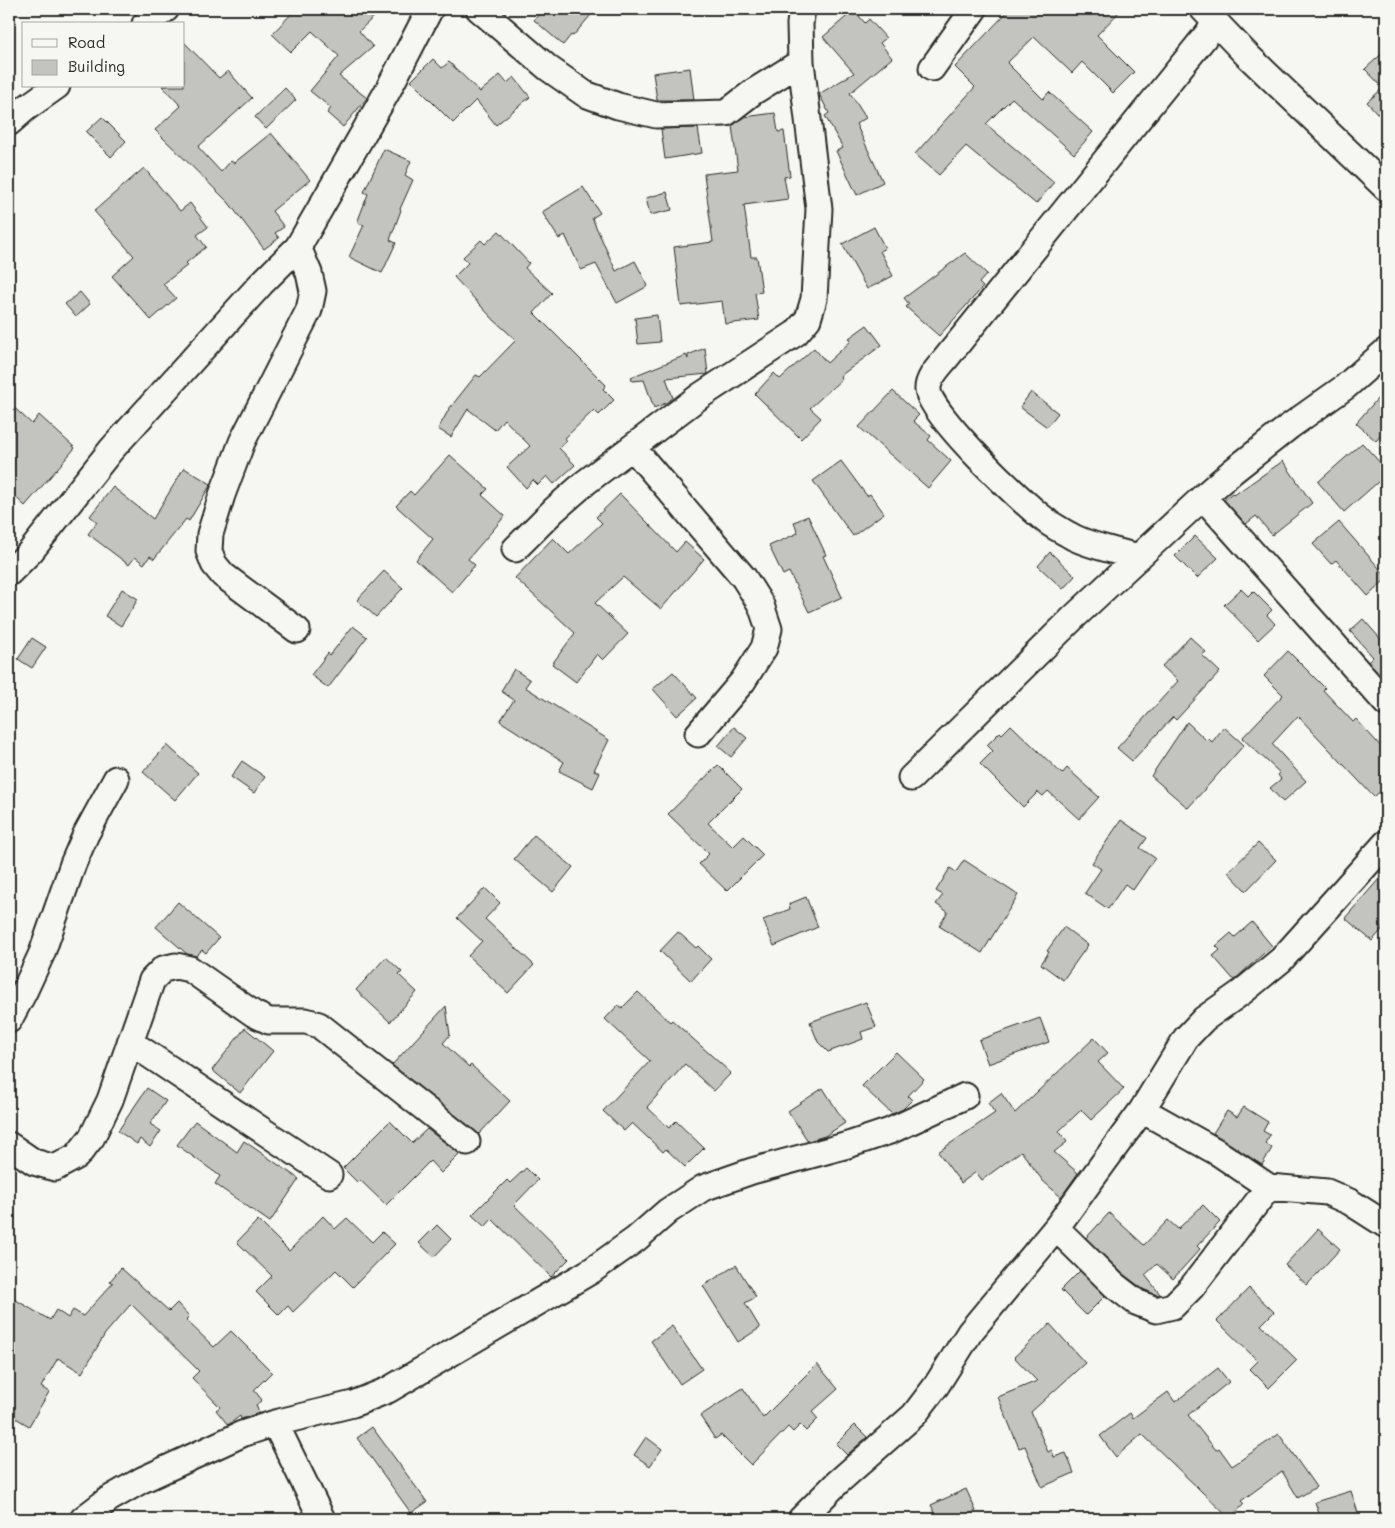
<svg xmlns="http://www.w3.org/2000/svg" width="1395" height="1528" viewBox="0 0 1395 1528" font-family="Mali,sans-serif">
	<rect width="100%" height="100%" fill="#f6f6f2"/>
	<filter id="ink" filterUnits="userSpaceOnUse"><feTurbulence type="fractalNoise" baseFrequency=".02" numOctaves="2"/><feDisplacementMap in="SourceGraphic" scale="10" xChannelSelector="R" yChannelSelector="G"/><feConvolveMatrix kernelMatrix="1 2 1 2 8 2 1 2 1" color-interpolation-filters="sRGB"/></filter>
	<g filter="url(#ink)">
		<path fill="#c3c3c0" stroke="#2b2b2b" d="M 296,9 L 382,9 L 359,31 L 373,47 L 339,76 L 367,98 L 343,127 L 327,113 L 331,108 L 310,91 L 339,56 L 312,31 L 291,52 L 272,34 Z
			M 543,9 L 596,9 L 573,36 L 571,35 L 563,45 L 534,20 Z
			M 1010,9 L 1122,9 L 1097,35 L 1134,72 L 1113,93 L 1082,62 L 1072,73 L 1034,37 L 1007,63 L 1043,99 L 1049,92 L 1093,132 L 1074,154 L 1012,98 L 986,124 L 1054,182 L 1036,204 L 966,146 L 939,175 L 915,154 L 975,87 L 955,67 Z
			M 854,10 L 865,23 L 869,19 L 886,38 L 880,43 L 892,58 L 850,93 L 866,118 L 856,124 L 883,182 L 857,195 L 836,151 L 843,148 L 825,116 L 829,113 L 819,94 L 854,73 L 823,37 Z
			M 184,42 L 219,78 L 228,71 L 252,98 L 198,147 L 221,172 L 231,161 L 234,163 L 271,133 L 310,180 L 272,211 L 284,227 L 275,233 L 279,238 L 264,249 L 229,203 L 155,130 L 181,106 L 162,86 L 184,86 Z
			M 1386,50 L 1386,123 L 1367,102 L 1383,88 L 1365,69 Z
			M 433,59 L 442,68 L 449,62 L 480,92 L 500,75 L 507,83 L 514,77 L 530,97 L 496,125 L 476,100 L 453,123 L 411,81 Z
			M 690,68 L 694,100 L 657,100 L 653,73 Z
			M 285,88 L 296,100 L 266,129 L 255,117 Z
			M 775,113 L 778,132 L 784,131 L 790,176 L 784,177 L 788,199 L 744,205 L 751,257 L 757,257 L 762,292 L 755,293 L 759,320 L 725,324 L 722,301 L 681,306 L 674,247 L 713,242 L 704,174 L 738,170 L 732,126 L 744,117 Z
			M 102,117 L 126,141 L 111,157 L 86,132 Z
			M 698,128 L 702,153 L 665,159 L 661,129 Z
			M 384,149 L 411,161 L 405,175 L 413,180 L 400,209 L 401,210 L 390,240 L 396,243 L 382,273 L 349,257 L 364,225 L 357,223 L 368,194 L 364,192 Z
			M 144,168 L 180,211 L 190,203 L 208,227 L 197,235 L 206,247 L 186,263 L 188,265 L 163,284 L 176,298 L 151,320 L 112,276 L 134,256 L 94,211 Z
			M 583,187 L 600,213 L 592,218 L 616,271 L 635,261 L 648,286 L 617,303 L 596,264 L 581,270 L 565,235 L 559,239 L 542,212 Z
			M 667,192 L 672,210 L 650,215 L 646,198 Z
			M 874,227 L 885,248 L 880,251 L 893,276 L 867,289 L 842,244 Z
			M 499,231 L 529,263 L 525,268 L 552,293 L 534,313 L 606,385 L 603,389 L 614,400 L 599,415 L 594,410 L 565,438 L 567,441 L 559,448 L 575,465 L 554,484 L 547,476 L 538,485 L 533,480 L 526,488 L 507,467 L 530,446 L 504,419 L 495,430 L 468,409 L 451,437 L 438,429 L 449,409 L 476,375 L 480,377 L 516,340 L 494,320 L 454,277 L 468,263 L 463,257 L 481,240 L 485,244 Z
			M 965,253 L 987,274 L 979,283 L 983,287 L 939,336 L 906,307 L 909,304 L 904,298 Z
			M 80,292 L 90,304 L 76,317 L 65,304 Z
			M 657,315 L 660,342 L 638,344 L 635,318 Z
			M 867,325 L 882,345 L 840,376 L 842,379 L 810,408 L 821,418 L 801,439 L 755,394 L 774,373 L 780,379 L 814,348 L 827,363 L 851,341 L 849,338 Z
			M 705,348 L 708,374 L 666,378 L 673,398 L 666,403 L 654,408 L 644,380 L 632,381 L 631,377 L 686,355 L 688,359 L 688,355 Z
			M 1386,389 L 1386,429 L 1376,441 L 1356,423 Z
			M 893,391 L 919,415 L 913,421 L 931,436 L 928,440 L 951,461 L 928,488 L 859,427 Z
			M 1031,392 L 1058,413 L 1047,427 L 1020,407 Z
			M 9,403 L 32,424 L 39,415 L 75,448 L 25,506 L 9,491 Z
			M 1362,443 L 1386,469 L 1386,475 L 1344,512 L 1318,482 Z
			M 450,455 L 488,489 L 482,495 L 505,516 L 468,559 L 475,565 L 452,592 L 416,560 L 433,539 L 396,506 L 410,491 L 414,495 Z
			M 841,461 L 867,496 L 870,494 L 884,513 L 853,536 L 813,481 Z
			M 1283,461 L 1312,503 L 1272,535 L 1256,516 L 1246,524 L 1224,500 L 1232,493 L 1234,495 Z
			M 184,468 L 211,484 L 189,521 L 186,519 L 154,559 L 150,556 L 144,564 L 135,557 L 129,565 L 88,534 L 97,522 L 90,516 L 113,487 L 153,519 Z
			M 620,494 L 676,552 L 685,542 L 704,559 L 661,609 L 623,577 L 595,603 L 628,634 L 603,660 L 597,654 L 576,682 L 552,664 L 575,633 L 515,578 L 553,538 L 569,554 L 602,523 L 596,517 Z
			M 808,516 L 826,555 L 823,556 L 842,597 L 809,612 L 789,572 L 783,575 L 769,546 L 798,533 L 794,522 Z
			M 1339,522 L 1386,576 L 1386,579 L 1368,596 L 1336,560 L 1331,564 L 1313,544 Z
			M 1195,536 L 1218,558 L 1197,578 L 1175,556 Z
			M 1050,552 L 1075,576 L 1063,589 L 1038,566 Z
			M 384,571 L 403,588 L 376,617 L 357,600 Z
			M 122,589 L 138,599 L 121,626 L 105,616 Z
			M 1241,589 L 1248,596 L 1253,591 L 1272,610 L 1267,615 L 1275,624 L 1258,640 L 1224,605 Z
			M 1363,619 L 1386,645 L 1386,682 L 1368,662 L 1373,657 L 1350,631 Z
			M 353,626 L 367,637 L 328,688 L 311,675 L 328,653 L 330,655 Z
			M 1190,637 L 1206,652 L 1202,655 L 1220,672 L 1176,720 L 1173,717 L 1132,761 L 1117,748 L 1178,681 L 1162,666 Z
			M 32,638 L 46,647 L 32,668 L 18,659 Z
			M 1288,651 L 1325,688 L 1323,690 L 1353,722 L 1356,719 L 1386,752 L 1386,786 L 1374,797 L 1298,716 L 1272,744 L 1306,781 L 1283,802 L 1270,788 L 1281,779 L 1278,775 L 1280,773 L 1242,738 L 1283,695 L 1264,676 Z
			M 514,669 L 530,680 L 525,687 L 609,740 L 594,770 L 600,773 L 593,788 L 559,771 L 564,762 L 500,721 L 514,700 L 501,691 Z
			M 673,672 L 697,698 L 677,716 L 653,689 Z
			M 1187,722 L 1206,740 L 1208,738 L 1212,742 L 1224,727 L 1244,745 L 1188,808 L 1151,776 Z
			M 1011,725 L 1062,774 L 1067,768 L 1099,797 L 1079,819 L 1048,791 L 1043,796 L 1038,792 L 1023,807 L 980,764 L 993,751 L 987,745 L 1000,732 L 1002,734 Z
			M 734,727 L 747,738 L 731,757 L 718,746 Z
			M 167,745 L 198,773 L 175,800 L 143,772 Z
			M 242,761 L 265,777 L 254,793 L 231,777 Z
			M 718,765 L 742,789 L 708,823 L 733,847 L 744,836 L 763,855 L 727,891 L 699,864 L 709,854 L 668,814 Z
			M 1121,820 L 1147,838 L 1140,848 L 1155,858 L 1133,890 L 1125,884 L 1108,909 L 1085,893 L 1101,869 L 1092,863 Z
			M 534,835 L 573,867 L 553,892 L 514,859 Z
			M 1258,843 L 1276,860 L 1246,891 L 1228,872 Z
			M 964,860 L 1018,895 L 982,953 L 939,926 L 948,912 L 936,904 L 943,895 L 936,891 L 950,868 L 956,872 Z
			M 1386,871 L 1386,925 L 1372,941 L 1345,918 Z
			M 485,888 L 500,903 L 485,919 L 534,965 L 508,993 L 468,956 L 482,941 L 457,918 Z
			M 806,897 L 818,927 L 774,946 L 763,920 L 790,909 L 789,904 Z
			M 178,902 L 219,938 L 206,953 L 202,950 L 196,956 L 187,954 L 156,927 Z
			M 1252,922 L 1272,946 L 1234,980 L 1213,956 L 1220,950 L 1216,946 L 1231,933 L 1235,937 Z
			M 1064,927 L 1088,945 L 1063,980 L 1041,964 L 1049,952 L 1047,951 Z
			M 678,932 L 696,948 L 698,946 L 711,959 L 691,981 L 660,951 Z
			M 386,957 L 402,972 L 399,975 L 417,992 L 390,1022 L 356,990 Z
			M 638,992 L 670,1022 L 672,1020 L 731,1073 L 714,1091 L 685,1064 L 647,1107 L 669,1128 L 676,1121 L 704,1148 L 685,1167 L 666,1149 L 663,1152 L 632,1123 L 624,1131 L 603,1111 L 650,1061 L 605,1019 L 618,1005 L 622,1008 Z
			M 866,1002 L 876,1027 L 861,1032 L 863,1039 L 828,1052 L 818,1042 L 810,1022 Z
			M 446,1006 L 450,1035 L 443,1043 L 469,1067 L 471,1065 L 510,1101 L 479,1134 L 392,1065 Z
			M 1040,1018 L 1049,1042 L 988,1064 L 979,1040 Z
			M 245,1028 L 273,1051 L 240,1093 L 212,1070 Z
			M 1094,1038 L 1108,1053 L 1098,1062 L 1124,1089 L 1091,1120 L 1081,1110 L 1059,1131 L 1067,1142 L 1054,1152 L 1078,1173 L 1061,1197 L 1043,1181 L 1021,1151 L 982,1180 L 976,1172 L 961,1183 L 938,1152 L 995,1113 L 988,1103 L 1001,1093 L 1015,1113 Z
			M 896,1052 L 924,1079 L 908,1096 L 912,1100 L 903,1109 L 892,1114 L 862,1086 Z
			M 147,1088 L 166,1101 L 150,1124 L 161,1131 L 150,1147 L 140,1139 L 137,1144 L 118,1131 Z
			M 823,1088 L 845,1123 L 825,1136 L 808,1141 L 788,1111 Z
			M 1244,1107 L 1268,1122 L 1263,1131 L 1270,1135 L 1265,1143 L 1272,1148 L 1262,1165 L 1213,1133 L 1227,1111 L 1237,1117 Z
			M 195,1121 L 237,1152 L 244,1141 L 299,1179 L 270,1222 L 215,1184 L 220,1176 L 177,1145 Z
			M 390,1121 L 412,1143 L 427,1129 L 460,1154 L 441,1173 L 430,1161 L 386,1205 L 360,1180 L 358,1183 L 343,1168 Z
			M 526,1168 L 538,1180 L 514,1205 L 569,1259 L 551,1277 L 492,1219 L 485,1227 L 472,1215 L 507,1180 L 510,1183 Z
			M 1203,1205 L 1220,1222 L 1197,1246 L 1200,1249 L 1173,1279 L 1157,1264 L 1145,1275 L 1160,1294 L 1157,1295 L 1143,1289 L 1123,1274 L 1086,1238 L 1109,1213 L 1144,1245 L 1168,1220 L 1178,1229 Z
			M 323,1216 L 335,1229 L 347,1218 L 372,1242 L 382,1232 L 395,1244 L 353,1287 L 336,1270 L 293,1312 L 288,1306 L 279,1315 L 256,1292 L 272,1276 L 237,1242 L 258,1220 L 289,1251 Z
			M 437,1225 L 451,1239 L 434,1257 L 419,1243 Z
			M 1318,1229 L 1340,1249 L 1307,1285 L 1285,1265 Z
			M 736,1265 L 756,1297 L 745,1303 L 760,1328 L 738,1342 L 703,1286 Z
			M 121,1268 L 169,1311 L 177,1303 L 189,1316 L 186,1320 L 214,1347 L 231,1331 L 272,1372 L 254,1390 L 262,1400 L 256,1405 L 259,1413 L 241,1419 L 240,1416 L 228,1425 L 216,1410 L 220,1407 L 192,1378 L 199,1371 L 131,1304 L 105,1334 L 82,1373 L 58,1358 L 41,1387 L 49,1392 L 29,1426 L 9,1414 L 9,1296 L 50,1320 L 56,1310 L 68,1318 L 73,1310 L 83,1316 L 113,1283 L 110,1281 Z
			M 1080,1271 L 1105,1296 L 1086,1315 L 1061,1290 Z
			M 1249,1288 L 1274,1312 L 1261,1325 L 1297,1360 L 1269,1388 L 1250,1369 L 1258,1361 L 1217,1321 Z
			M 1050,1324 L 1085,1363 L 1031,1412 L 1048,1452 L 1052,1450 L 1054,1457 L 1066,1453 L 1074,1473 L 1042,1487 L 1025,1446 L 1019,1448 L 998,1397 L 1037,1381 L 1014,1357 Z
			M 672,1326 L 702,1369 L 680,1384 L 651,1341 Z
			M 817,1364 L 838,1389 L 812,1412 L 818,1419 L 806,1431 L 800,1425 L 793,1432 L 788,1427 L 751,1465 L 721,1435 L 715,1439 L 700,1416 L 743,1388 L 763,1418 Z
			M 1218,1368 L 1229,1382 L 1188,1415 L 1216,1450 L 1219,1448 L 1232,1466 L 1279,1434 L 1316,1487 L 1298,1498 L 1282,1471 L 1241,1501 L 1244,1504 L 1230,1519 L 1142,1434 L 1116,1457 L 1100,1436 L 1130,1413 L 1133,1418 L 1168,1392 L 1175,1402 Z
			M 855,1425 L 867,1437 L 847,1455 L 836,1444 Z
			M 372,1427 L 427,1502 L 411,1513 L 357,1438 Z
			M 646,1437 L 662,1449 L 650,1466 L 634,1455 Z
			M 966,1489 L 976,1511 L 959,1519 L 938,1519 L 931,1505 Z
			M 1351,1491 L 1360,1519 L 1321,1519 L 1315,1502 Z"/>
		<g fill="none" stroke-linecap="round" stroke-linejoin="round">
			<defs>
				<path id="minor" d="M 479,9 L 548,68 L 585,94 L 618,106 L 656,115 L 726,113 L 753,92 L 801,62
					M 1203,9 L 1247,55 L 1386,188
					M 145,24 L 166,9
					M 932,68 L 974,9
					M 9,123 L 26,108 L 57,86
					M 633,448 L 744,578 L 761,605 L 769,629 L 764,648 L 743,681 L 698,734
					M 1203,497 L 1386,703
					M 515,549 L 554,510 L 586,482 L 700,396 L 796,333 L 808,319 L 814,299 L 819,209 L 801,62 L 800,24 L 802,9
					M 1139,557 C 1117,551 1093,547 1073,537 C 1063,531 1052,526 1044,519 C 1022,502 929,414 928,390 C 927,378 940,366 947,357 L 1216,23
					M 9,573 L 31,551 L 111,450 L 261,284 L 298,247 L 387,92 L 430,9
					M 297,630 L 223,575 L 214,564 L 209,551 L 210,534 L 222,495 L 242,442 L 309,310 L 313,291 L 309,273 L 298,247
					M 911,778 L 1074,617 L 1203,497 L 1233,471 L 1290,426 L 1345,387 L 1386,351
					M 9,1020 L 24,992 L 42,953 L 73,864 L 86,834 L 116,779
					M 130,1042 L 329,1175
					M 1142,1110 L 1217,1152 L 1269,1187 L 1327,1192 L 1350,1202 L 1386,1225
					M 9,1145 L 34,1162 L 55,1168 L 77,1156 L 92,1137 L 110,1100 L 152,980 L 163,969 L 176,966 L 190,969 L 254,1014 L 269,1021 L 306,1021 L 319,1025 L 467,1142
					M 1056,1228 L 1114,1285 L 1136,1302 L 1156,1310 L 1173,1306 L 1192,1287 L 1269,1187
					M 275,1423 L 322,1519
					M 83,1519 L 109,1499 L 142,1480 L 242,1434 L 275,1423 L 353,1404 L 388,1390 L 591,1271 L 636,1239 L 668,1211 L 703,1188 L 752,1171 L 848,1145 L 890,1131 L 965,1096
					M 801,1519 L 837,1483 L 914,1415 L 936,1386 L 970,1332 L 1056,1228 L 1142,1110 L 1186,1038 L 1204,1019 L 1242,992 L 1281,960 L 1386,843"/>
			</defs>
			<use href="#minor" stroke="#2b2b2b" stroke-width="29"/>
			<use href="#minor" stroke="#f6f6f2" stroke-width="25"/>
		</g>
	</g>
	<rect width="1395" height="1528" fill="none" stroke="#f6f6f2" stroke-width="30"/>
	<rect x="15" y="15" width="1365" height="1498" fill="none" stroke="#2b2b2b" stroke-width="2" filter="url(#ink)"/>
	<rect x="22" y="22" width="162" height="65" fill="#f6f6f2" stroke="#a5a5a2"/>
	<rect x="32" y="39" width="25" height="8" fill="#f6f6f2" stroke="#a5a5a2"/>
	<text x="68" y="48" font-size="15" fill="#2b2b2b">Road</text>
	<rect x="32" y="60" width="25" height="15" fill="#c3c3c0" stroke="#a5a5a2"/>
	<text x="68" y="72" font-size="15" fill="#2b2b2b">Building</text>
</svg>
